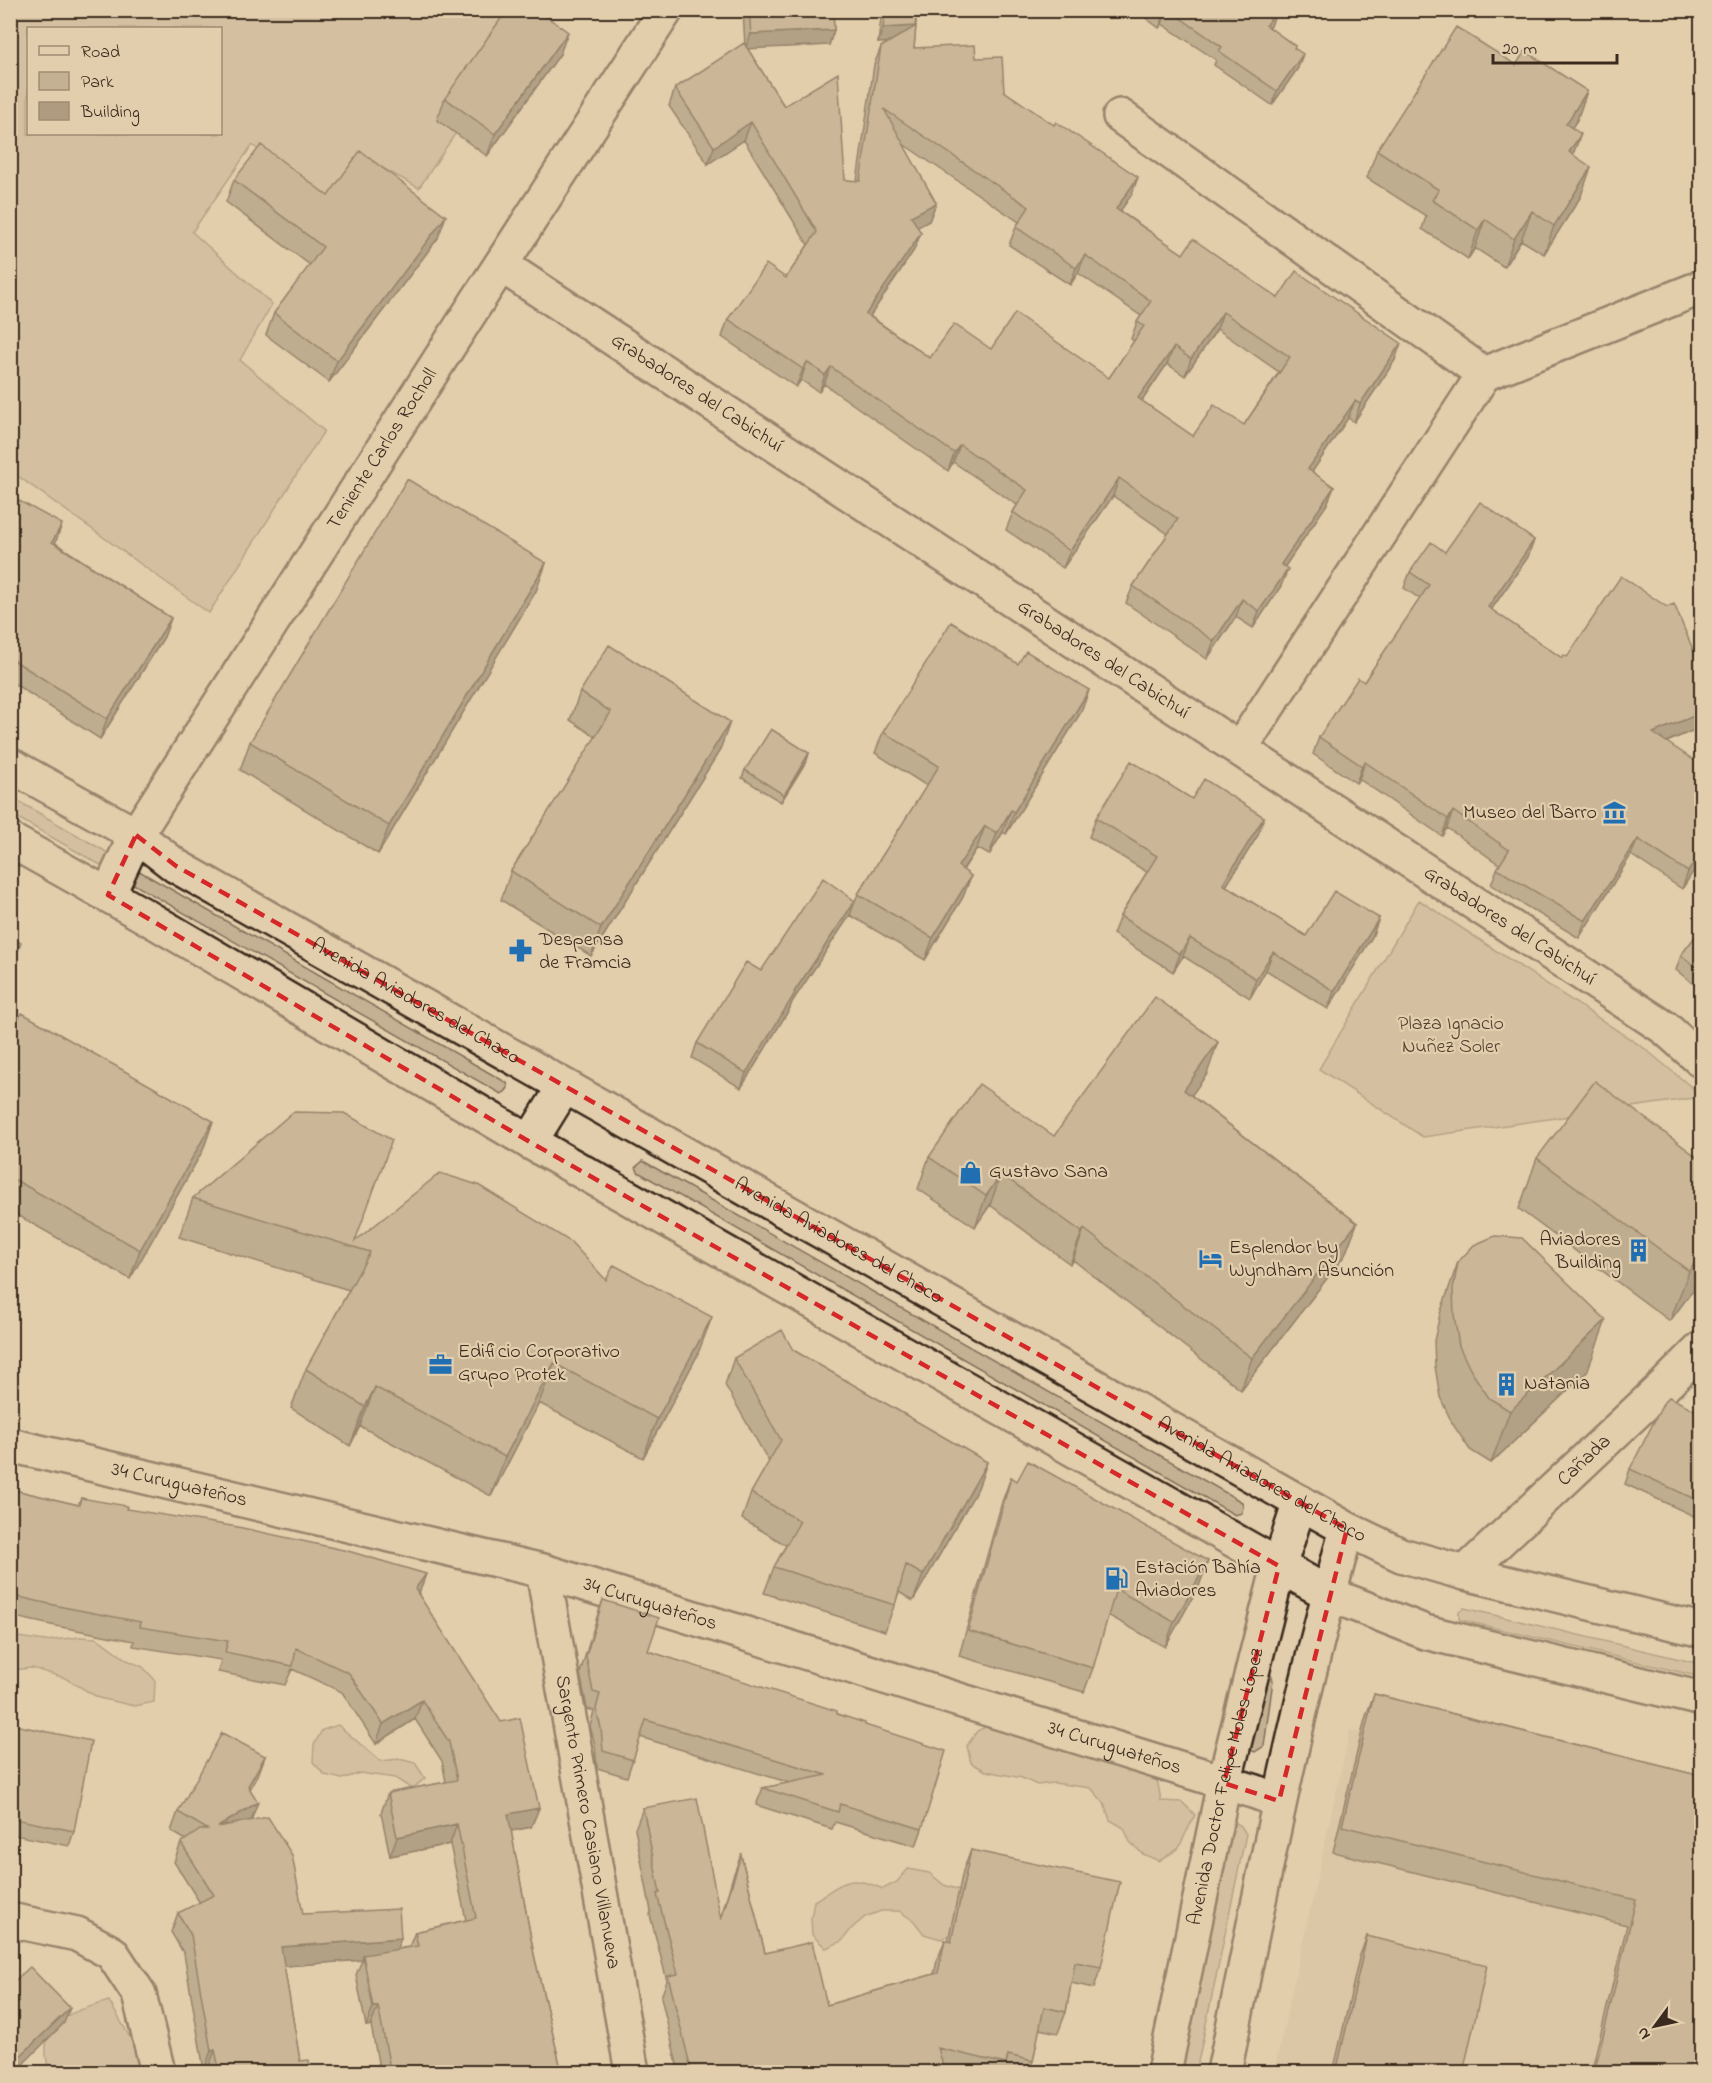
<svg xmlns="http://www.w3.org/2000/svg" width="1712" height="2083" viewBox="0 0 1712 2083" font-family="'Indie Flower',sans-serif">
	<rect width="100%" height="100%" fill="#e2ceac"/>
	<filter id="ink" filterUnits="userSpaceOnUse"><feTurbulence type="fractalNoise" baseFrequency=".0167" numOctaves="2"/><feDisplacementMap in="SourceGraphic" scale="12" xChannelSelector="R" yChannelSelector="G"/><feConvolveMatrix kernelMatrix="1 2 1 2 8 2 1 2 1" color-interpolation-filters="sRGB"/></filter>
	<g filter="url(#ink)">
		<path fill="#d3bf9f" d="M 1350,1730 L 1701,1810 L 1701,2072 L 1274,2072 Z"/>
		<path fill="#c4b092" stroke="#806d58" stroke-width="1.5" fill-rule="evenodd" d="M 11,11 L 537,11 L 419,188 L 361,156 L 326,199 L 252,145 L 192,232 L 272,304 L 240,360 L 324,431 L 209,613 L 11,471 ZM 28,28 L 220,28 L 220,134 L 28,134 Z
			M 11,797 L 507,1083 L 508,1088 L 505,1092 L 501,1094 L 11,814 Z
			M 1419,900 L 1644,1048 L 1701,1095 L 1701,1097 L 1423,1137 L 1319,1069 Z
			M 643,1161 L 1242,1502 L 1243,1505 L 1242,1513 L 1235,1515 L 638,1172 L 636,1167 Z
			M 1464,1608 L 1701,1664 L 1701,1677 L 1461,1620 L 1459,1619 L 1459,1611 Z
			M 11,1636 L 45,1641 L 80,1637 L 97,1638 L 127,1660 L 143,1667 L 155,1680 L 154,1702 L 135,1706 L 99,1698 L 65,1678 L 32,1668 L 11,1670 Z
			M 1268,1675 L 1271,1675 L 1273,1680 L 1264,1746 L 1255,1752 L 1250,1750 L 1246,1745 Z
			M 991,1724 L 1152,1768 L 1158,1784 L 1161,1801 L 1182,1802 L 1195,1815 L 1178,1849 L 1159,1861 L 1143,1854 L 1130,1842 L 1124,1828 L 1110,1820 L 1104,1803 L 1091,1788 L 1054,1783 L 1037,1785 L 1022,1778 L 986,1771 L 971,1763 L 967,1746 L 977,1731 Z
			M 338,1725 L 380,1761 L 399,1759 L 415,1763 L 425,1778 L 412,1789 L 395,1778 L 360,1773 L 342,1779 L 325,1775 L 313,1762 L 314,1745 L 322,1730 Z
			M 1236,1823 L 1241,1826 L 1246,1834 L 1197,2067 C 1191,2074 1185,2074 1178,2068 L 1230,1825 Z
			M 908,1869 L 929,1873 L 944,1885 L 978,1896 L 976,1922 L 941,1939 L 924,1934 L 914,1921 L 899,1911 L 881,1911 L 865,1917 L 852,1928 L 842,1941 L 826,1948 L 812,1935 L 811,1918 L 814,1901 C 844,1883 848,1873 883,1889 L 897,1882 Z
			M 109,2001 L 150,2072 L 54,2072 L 49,2070 C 35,2020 69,2013 109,2001 Z"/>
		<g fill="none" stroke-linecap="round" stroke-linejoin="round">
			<defs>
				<g id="minor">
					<path d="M 1120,116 L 1484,374"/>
					<path id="s1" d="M 501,265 L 1665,1028 L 1702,1061"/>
					<path d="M 1484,374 L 1702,287"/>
					<path d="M 1240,749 L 1484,374"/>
					<path id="s2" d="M 108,895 L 136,835 L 476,303 L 666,10"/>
					<path id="s3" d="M 10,1445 L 543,1571 L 1256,1792 L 1279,1801"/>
					<path id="s4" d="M 543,1571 L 632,2072"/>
					<path id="s5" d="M 1465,1573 L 1668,1382 L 1702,1348"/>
					<path d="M 10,1920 L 77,1934 L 112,1953 L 139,1994 L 158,2072"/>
				</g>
				<g id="secondary">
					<path id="s6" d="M 1164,2072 L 1224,1783 L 1279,1566 L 1300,1502"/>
					<path d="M 1224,2072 C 1261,1890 1296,1708 1347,1529"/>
				</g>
				<g id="trunk">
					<path id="s7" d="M 10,765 L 136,835 L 176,866 L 1347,1529 L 1401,1555 L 1465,1573 L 1702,1630"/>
					<path d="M 10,840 L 145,916 L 530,1142 L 1329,1594 L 1425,1632 L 1702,1699"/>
					<path d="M 530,1142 L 564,1087"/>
				</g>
			</defs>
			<use href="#minor" stroke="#3b2a1e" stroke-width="38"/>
			<use href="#secondary" stroke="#3b2a1e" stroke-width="38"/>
			<use href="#trunk" stroke="#3b2a1e" stroke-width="38"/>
			<use href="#minor" stroke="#e2ceac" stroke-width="33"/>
			<use href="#secondary" stroke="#e2ceac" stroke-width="33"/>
			<use href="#trunk" stroke="#e2ceac" stroke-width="33"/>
		</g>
		<path fill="#96856e" stroke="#3b2a1e" stroke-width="1.5" fill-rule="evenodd" d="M 743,10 L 833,10 L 834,30 L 829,45 L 747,48 L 784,106 L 845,180 L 857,181 L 874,65 L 881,47 L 889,42 L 878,43 L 882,10 L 917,10 L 914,48 L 976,58 L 1004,91 L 1132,194 L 1120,211 L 1183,254 L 1278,298 L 1395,360 L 1354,422 L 1348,418 L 1312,472 L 1334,487 L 1327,504 L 1285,566 L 1281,586 L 1253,628 L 1236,617 L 1207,659 L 1126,603 L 1133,586 L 1168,534 L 1113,496 L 1063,568 L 1006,530 L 1013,512 L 1017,505 L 953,462 L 948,471 L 824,384 L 819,392 L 801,380 L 796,387 L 722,337 L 728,319 L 786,278 L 808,245 L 744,140 L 708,164 L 669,106 L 675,88 L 745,46 ZM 903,144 L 1019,222 L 1016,227 L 1009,245 L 1070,285 L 1078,273 L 1141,316 L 1137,322 L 1131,339 L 1134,341 L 1109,378 L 991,349 L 930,358 L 870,316 L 914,250 L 917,227 L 929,221 L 936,203 ZM 1217,329 L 1279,372 L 1244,425 L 1193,436 L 1142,401 L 1167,364 L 1185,376 Z
			M 1135,10 L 1274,10 L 1271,26 L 1269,28 L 1295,46 L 1294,48 L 1298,68 L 1272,105 L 1214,65 L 1216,60 L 1162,24 L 1159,28 Z
			M 560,54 L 487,156 L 437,120 L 445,98 Z
			M 1516,65 L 1587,91 L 1577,120 L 1571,128 L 1573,155 L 1581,196 L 1544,254 L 1521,240 L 1504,267 L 1475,248 L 1468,259 L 1422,229 L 1426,216 L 1367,178 L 1377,150 Z
			M 234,180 L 438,238 L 329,382 L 266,335 L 274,313 L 310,265 L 226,202 Z
			M 10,496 L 55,543 L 171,618 L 164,637 L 100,739 L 10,681 Z
			M 1534,540 L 1528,557 L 1491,610 L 1562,658 L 1701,727 L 1667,742 L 1701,859 L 1682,889 L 1631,855 L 1579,938 L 1491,885 L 1497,869 L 1500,865 L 1447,828 L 1442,836 L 1359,779 L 1356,783 L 1313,754 L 1319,737 L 1364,682 L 1420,599 L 1404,588 L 1410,572 L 1445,552 Z
			M 546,563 L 536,591 L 378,854 L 240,770 L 250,742 Z
			M 1018,664 L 1089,690 L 1081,712 L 1006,834 L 1003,832 L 989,855 L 977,848 L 963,870 L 971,876 L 963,897 L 925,960 L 850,915 L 792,1002 L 790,1008 L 741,1088 L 692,1058 L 697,1043 L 761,971 L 855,901 L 858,894 L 927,786 L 875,753 L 883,732 Z
			M 580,692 L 720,750 L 591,956 L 501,900 L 511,871 L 596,737 L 570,720 Z
			M 809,753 L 807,760 L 781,802 L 742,778 L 745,770 Z
			M 1192,799 L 1258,835 L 1226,886 L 1306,936 L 1379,918 L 1372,937 L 1328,1009 L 1266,970 L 1250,998 L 1183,956 L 1173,972 L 1113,934 L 1120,916 L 1147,872 L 1089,837 L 1096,818 Z
			M 1701,929 L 1701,990 L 1676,970 L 1681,955 Z
			M 10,1034 L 213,1121 L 203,1150 L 130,1279 L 10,1211 Z
			M 1207,1074 L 1191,1095 L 1357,1223 L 1345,1255 L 1241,1390 L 1073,1260 L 1070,1264 L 990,1205 L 975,1227 L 918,1189 L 929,1157 L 1054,1136 Z
			M 1537,1158 L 1701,1160 L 1701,1279 L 1670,1321 L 1519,1209 Z
			M 193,1198 L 355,1241 L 606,1280 L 697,1356 L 643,1458 L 539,1403 L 491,1496 L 360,1426 L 350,1446 L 291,1408 L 306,1369 L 349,1290 L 179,1237 Z
			M 1458,1262 L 1587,1372 L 1491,1463 L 1470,1450 L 1452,1423 L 1440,1397 L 1435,1366 L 1434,1341 L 1440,1314 Z
			M 793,1350 L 987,1462 L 978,1488 L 913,1601 L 899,1592 L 885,1631 L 764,1593 L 774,1567 L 786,1545 L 742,1519 L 751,1493 L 769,1462 L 725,1385 L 734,1358 Z
			M 1701,1413 L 1701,1510 L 1698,1518 L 1625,1484 L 1630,1469 Z
			M 1011,1477 L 1017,1481 L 1208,1561 L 1199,1586 L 1165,1647 L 1108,1615 L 1093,1668 L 1084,1692 L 959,1656 L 1002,1502 Z
			M 10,1489 L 78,1505 L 81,1498 L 126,1509 L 419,1594 L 418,1595 L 539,1808 L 531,1827 L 511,1831 L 534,1955 L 562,2073 L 380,2073 L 371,2025 L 366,2026 L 356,1975 L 362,1960 L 284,1966 L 300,2061 L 311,2073 L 209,2073 L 208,2069 L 204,2070 L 184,1954 L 171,1932 L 178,1913 L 200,1903 L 174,1862 L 181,1843 L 186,1840 L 171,1831 L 178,1812 L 265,1756 L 258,1775 L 250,1789 L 252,1820 L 303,1914 L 401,1938 L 396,1949 L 409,1947 L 415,1932 L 466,1920 L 450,1844 L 390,1856 L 381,1813 L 388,1793 L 446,1782 L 442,1761 L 415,1719 L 376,1744 L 342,1692 L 292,1669 L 285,1685 L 218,1672 L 221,1660 L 133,1646 L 134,1641 L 56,1626 L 10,1616 Z
			M 603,1600 L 648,1651 L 837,1714 L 865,1725 L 922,1829 L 916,1846 L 835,1822 L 832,1829 L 756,1805 L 763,1788 L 790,1783 L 640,1737 L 627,1777 L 597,1768 L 595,1745 L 590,1726 L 594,1711 L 587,1709 L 580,1673 L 597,1617 Z
			M 1374,1694 L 1701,1776 L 1701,2073 L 1591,2073 L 1627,1925 L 1333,1852 L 1365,1719 Z
			M 10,1724 L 74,1831 L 69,1846 L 10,1834 Z
			M 643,1808 L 721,1917 L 733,1876 L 741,1855 L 765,1953 L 827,2005 L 934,1974 L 937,1961 L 945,1940 L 948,1941 L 963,1871 L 971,1850 L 1101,1967 L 1094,1988 L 1071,1983 L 1066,2012 L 1058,2033 L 1039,2029 L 1033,2061 L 1028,2073 L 679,2073 L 661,1997 L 667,1981 L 650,1915 L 651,1911 L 635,1829 Z
			M 1367,1936 L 1463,2073 L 1333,2073 L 1359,1958 Z"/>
		<path fill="#7a6c5a" stroke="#3b2a1e" stroke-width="1.5" d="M 1167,10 L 1162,24 L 1159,28 L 1165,14 Z
			M 1276,12 L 1271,26 L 1261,39 L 1266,25 Z
			M 915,26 L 910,41 L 878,43 L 883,28 Z
			M 834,30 L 829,45 L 745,49 L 751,34 Z
			M 568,32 L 560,54 L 487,156 L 495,134 Z
			M 1303,54 L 1298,68 L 1272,105 L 1277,91 Z
			M 1587,91 L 1577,120 L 1556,153 L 1566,124 Z
			M 751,122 L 744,140 L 708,164 L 714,147 Z
			M 1581,134 L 1570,162 L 1569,152 Z
			M 1591,167 L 1581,196 L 1544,254 L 1554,226 Z
			M 1138,177 L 1132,194 L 1110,226 L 1116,209 Z
			M 936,203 L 929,221 L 905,234 L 911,216 Z
			M 1532,211 L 1521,240 L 1504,267 L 1514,239 Z
			M 446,216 L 438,238 L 329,382 L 337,361 Z
			M 1485,219 L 1475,248 L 1468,259 L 1478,230 Z
			M 921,233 L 914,250 L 860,331 L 866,314 Z
			M 1085,255 L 1078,273 L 1070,285 L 1076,268 Z
			M 1223,312 L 1217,329 L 1185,376 L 1191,359 Z
			M 1401,343 L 1395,360 L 1354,422 L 1360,404 Z
			M 1174,347 L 1167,364 L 1131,416 L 1138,398 Z
			M 807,362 L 801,380 L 796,387 L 803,369 Z
			M 831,367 L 824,384 L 819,392 L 825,375 Z
			M 1355,401 L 1348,418 L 1302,487 L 1308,469 Z
			M 960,445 L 953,462 L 948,471 L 954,453 Z
			M 1119,478 L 1113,496 L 1063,568 L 1070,551 Z
			M 1334,487 L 1327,504 L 1275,581 L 1281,564 Z
			M 62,524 L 55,544 L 52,542 Z
			M 1534,540 L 1528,557 L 1481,624 L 1488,607 Z
			M 546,563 L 536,591 L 378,854 L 389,826 Z
			M 1288,569 L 1281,586 L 1253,628 L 1259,611 Z
			M 1242,599 L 1236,617 L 1207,659 L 1214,641 Z
			M 171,618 L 164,637 L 100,739 L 107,719 Z
			M 1089,690 L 1081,712 L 1006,834 L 1014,812 Z
			M 1701,713 L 1701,727 L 1647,750 L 1653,733 Z
			M 730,722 L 720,750 L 591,956 L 601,928 Z
			M 809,753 L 807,760 L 781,802 L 784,795 Z
			M 1365,762 L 1359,779 L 1356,783 L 1362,766 Z
			M 1011,810 L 1003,832 L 989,855 L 997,833 Z
			M 1453,811 L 1447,828 L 1442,836 L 1448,819 Z
			M 1264,817 L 1258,835 L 1216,902 L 1223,884 Z
			M 985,826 L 977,848 L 950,888 L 958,866 Z
			M 1638,839 L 1631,855 L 1579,938 L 1585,921 Z
			M 1701,851 L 1701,859 L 1682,889 L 1688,872 Z
			M 971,876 L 963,897 L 925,960 L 933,938 Z
			M 855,901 L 850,915 L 792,1002 L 790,1008 L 741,1088 L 746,1073 L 794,992 Z
			M 1379,918 L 1372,937 L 1328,1009 L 1334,991 Z
			M 1190,938 L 1183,956 L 1173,972 L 1180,954 Z
			M 21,943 L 14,961 L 10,968 L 10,961 Z
			M 1273,952 L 1266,970 L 1250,998 L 1256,979 Z
			M 1218,1042 L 1207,1074 L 1173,1121 L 1184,1090 Z
			M 213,1121 L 203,1150 L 130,1279 L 140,1250 Z
			M 1001,1174 L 990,1205 L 975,1227 L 986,1196 Z
			M 1357,1223 L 1345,1255 L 1241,1390 L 1252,1358 Z
			M 1084,1229 L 1073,1260 L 1070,1264 L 1082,1232 Z
			M 1701,1253 L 1701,1279 L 1670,1321 L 1689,1271 Z
			M 712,1317 L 697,1356 L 643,1458 L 657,1419 Z
			M 1606,1320 L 1587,1372 L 1491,1463 L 1510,1411 Z
			M 554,1363 L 539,1403 L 491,1496 L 505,1457 Z
			M 375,1387 L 360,1426 L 350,1446 L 365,1407 Z
			M 987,1462 L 978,1488 L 913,1601 L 923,1575 Z
			M 1208,1561 L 1199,1586 L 1165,1647 L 1174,1622 Z
			M 426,1574 L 419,1594 L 408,1609 L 415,1589 Z
			M 422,1700 L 415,1719 L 376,1744 L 383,1724 Z
			M 265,1756 L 258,1775 L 241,1805 L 248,1786 Z
			M 258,1802 L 251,1821 L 218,1827 Z
			M 539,1808 L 531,1827 L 501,1833 L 508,1814 Z
			M 457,1824 L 450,1844 L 390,1856 L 397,1837 Z
			M 401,1938 L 394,1957 L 363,1955 L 362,1960 L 274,1967 L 281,1947 Z
			M 378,2006 L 371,2025 L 366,2026 L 373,2007 Z
			M 70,2008 L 64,2023 L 14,2073 L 10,2073 L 10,2066 Z
			M 215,2050 L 208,2069 L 204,2070 L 211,2051 Z"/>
		<path fill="#af9b80" stroke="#3b2a1e" stroke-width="1.5" fill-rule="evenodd" d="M 507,10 L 537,10 L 568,32 L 495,134 L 445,98 Z
			M 749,10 L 833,10 L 834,30 L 751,34 Z
			M 886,10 L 917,10 L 915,26 L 883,28 Z
			M 1160,10 L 1167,10 L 1165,14 Z
			M 1169,10 L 1274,10 L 1276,12 L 1266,25 L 1295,46 L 1294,48 L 1303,54 L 1277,91 L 1219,51 L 1222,47 Z
			M 916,26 L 914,48 L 975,45 L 976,58 L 1002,57 L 1004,91 L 1054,125 L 1056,122 L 1138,177 L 1116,209 L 1183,254 L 1193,239 L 1278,298 L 1296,271 L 1401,343 L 1360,404 L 1355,401 L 1308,469 L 1334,487 L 1281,564 L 1288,569 L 1259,611 L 1242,599 L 1214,641 L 1133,586 L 1178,519 L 1119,478 L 1070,551 L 1013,512 L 1027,490 L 960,445 L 954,453 L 831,367 L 825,375 L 807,362 L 803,369 L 728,319 L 766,264 L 786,278 L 817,232 L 751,122 L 714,147 L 675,88 L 744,43 L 784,106 L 838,73 L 845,180 L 860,181 L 881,47 ZM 884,109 L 1029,207 L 1016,227 L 1076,268 L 1085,255 L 1151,301 L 1137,322 L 1144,326 L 1109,378 L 1015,313 L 991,349 L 954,324 L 930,358 L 866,314 L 921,233 L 911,216 L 936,203 ZM 1223,312 L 1290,357 L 1244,425 L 1214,405 L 1193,436 L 1138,398 L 1174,347 L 1191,359 Z
			M 1456,27 L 1516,65 L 1525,51 L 1587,91 L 1566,124 L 1581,134 L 1569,152 L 1591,167 L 1554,226 L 1532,211 L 1514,239 L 1485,219 L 1478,230 L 1432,200 L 1439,190 L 1377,150 Z
			M 261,145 L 328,196 L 360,151 L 446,216 L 337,361 L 274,313 L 323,247 L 234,180 Z
			M 407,479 L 546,563 L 389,826 L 250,742 Z
			M 10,496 L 62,524 L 52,542 L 171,618 L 107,719 L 10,658 Z
			M 1480,502 L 1534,540 L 1488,607 L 1562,658 L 1564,655 L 1567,657 L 1621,576 L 1667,607 L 1674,604 L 1701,669 L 1701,713 L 1653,733 L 1701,765 L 1701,851 L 1688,872 L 1638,839 L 1585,921 L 1497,869 L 1509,850 L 1453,811 L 1448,819 L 1365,762 L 1362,766 L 1319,737 L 1358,678 L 1364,682 L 1429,585 L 1410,572 L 1431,542 L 1445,552 Z
			M 951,622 L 1018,664 L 1026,651 L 1089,690 L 1014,812 L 1011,810 L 997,833 L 985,826 L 958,866 L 971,876 L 933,938 L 858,894 L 939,766 L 883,732 Z
			M 609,645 L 730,722 L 601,928 L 511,871 L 611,712 L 580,692 Z
			M 771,729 L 809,753 L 784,795 L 745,770 Z
			M 1131,761 L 1192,799 L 1204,779 L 1264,817 L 1223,884 L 1306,936 L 1334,891 L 1379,918 L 1334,991 L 1273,952 L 1256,979 L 1190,938 L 1180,954 L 1120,916 L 1157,856 L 1096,818 Z
			M 823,878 L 855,901 L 794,992 L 795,993 L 746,1073 L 697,1043 L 746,962 L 761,971 Z
			M 1701,929 L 1701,971 L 1681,955 Z
			M 10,937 L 21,943 L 10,961 Z
			M 1155,997 L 1218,1042 L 1184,1090 L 1357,1223 L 1252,1358 L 1084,1229 L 1082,1232 L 1001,1174 L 986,1196 L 929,1157 L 979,1084 L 1054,1136 Z
			M 22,1013 L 213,1121 L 140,1250 L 10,1177 L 10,1034 Z
			M 1595,1081 L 1701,1160 L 1701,1253 L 1689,1271 L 1537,1158 Z
			M 293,1112 L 344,1113 L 392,1140 L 355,1241 L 440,1173 L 478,1185 L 571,1242 L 606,1280 L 614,1265 L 712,1317 L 657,1419 L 554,1363 L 505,1457 L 375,1387 L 365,1407 L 306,1369 L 370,1252 L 193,1198 Z
			M 1495,1236 L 1522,1238 L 1606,1320 L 1510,1411 L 1489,1398 L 1471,1371 L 1459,1346 L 1454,1314 L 1453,1289 L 1458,1262 L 1474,1245 Z
			M 782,1330 L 793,1350 L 987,1462 L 923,1575 L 906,1565 L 895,1605 L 774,1567 L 800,1521 L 751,1493 L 781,1440 L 734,1358 Z
			M 1669,1397 L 1701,1413 L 1701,1502 L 1630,1469 L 1664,1402 Z
			M 1028,1461 L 1208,1561 L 1174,1622 L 1116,1589 L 1093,1668 L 968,1631 L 1011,1477 L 1017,1481 Z
			M 10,1489 L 79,1505 L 81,1498 L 127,1506 L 126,1509 L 238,1527 L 348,1551 L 426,1574 L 415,1589 L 501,1722 L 520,1718 L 539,1808 L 508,1814 L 534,1955 L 562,2073 L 391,2073 L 378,2006 L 373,2007 L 363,1955 L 418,1946 L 415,1932 L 476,1918 L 457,1824 L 397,1837 L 388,1793 L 457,1780 L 449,1742 L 422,1700 L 383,1724 L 349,1673 L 296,1648 L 293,1666 L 225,1652 L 228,1641 L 140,1627 L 141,1622 L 63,1607 L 10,1595 Z
			M 603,1600 L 659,1618 L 648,1651 L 837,1711 L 837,1714 L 865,1723 L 865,1725 L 946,1751 L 922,1829 L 840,1804 L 838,1812 L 763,1788 L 827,1775 L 646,1720 L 633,1760 L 603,1751 L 601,1728 L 596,1709 L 600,1694 L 593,1692 L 586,1656 Z
			M 1374,1694 L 1701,1776 L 1701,2073 L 1594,2073 L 1636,1900 L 1342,1826 Z
			M 10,1724 L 91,1741 L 74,1831 L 10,1818 Z
			M 222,1733 L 265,1756 L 248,1786 L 258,1802 L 218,1827 L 268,1817 L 292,1855 L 303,1914 L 399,1909 L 401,1938 L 281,1947 L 300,2061 L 309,2060 L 311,2073 L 220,2073 L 215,2050 L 211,2051 L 191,1935 L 178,1913 L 214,1895 L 181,1843 L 200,1830 L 207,1829 L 178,1812 Z
			M 697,1798 L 721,1920 L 741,1855 L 765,1953 L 812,1942 L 827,2005 L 938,1973 L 945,1940 L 951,1942 L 971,1850 L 1120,1882 L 1101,1967 L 1075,1962 L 1066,2012 L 1044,2007 L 1033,2061 L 1008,2055 L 1006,2064 L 938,2048 L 945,2073 L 692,2073 L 668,1976 L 678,1974 L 657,1894 L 660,1893 L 643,1808 Z
			M 1367,1936 L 1487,1965 L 1463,2073 L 1336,2073 Z
			M 30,1967 L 70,2008 L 10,2066 L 10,1985 Z"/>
	</g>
	<path d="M0 0H1712V2083H0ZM 136,835 L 176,866 L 1347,1529 L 1279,1801 L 1224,1783 L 1279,1566 L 530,1142 L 108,895 Z" fill="#e2ceac" fill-opacity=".55" fill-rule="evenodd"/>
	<path fill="none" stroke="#d62828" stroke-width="4.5" stroke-dasharray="12 8" stroke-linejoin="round" d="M 136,835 L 176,866 L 1347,1529 L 1279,1801 L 1224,1783 L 1279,1566 L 530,1142 L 108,895 Z"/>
	<defs>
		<symbol id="museum-bare" viewBox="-9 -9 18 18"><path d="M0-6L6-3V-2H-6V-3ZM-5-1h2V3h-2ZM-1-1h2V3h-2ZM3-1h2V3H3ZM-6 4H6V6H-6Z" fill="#1f6fb2" stroke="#e2ceac" stroke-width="2.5" paint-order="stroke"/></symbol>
		<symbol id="pharmacy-bare" viewBox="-9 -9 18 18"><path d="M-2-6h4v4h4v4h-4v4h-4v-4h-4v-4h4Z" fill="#1f6fb2" stroke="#e2ceac" stroke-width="2.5" paint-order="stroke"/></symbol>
		<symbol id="shop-bare" viewBox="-9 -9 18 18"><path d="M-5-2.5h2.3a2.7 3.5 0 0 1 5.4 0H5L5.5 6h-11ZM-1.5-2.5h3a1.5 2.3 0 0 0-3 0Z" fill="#1f6fb2" stroke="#e2ceac" stroke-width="2.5" paint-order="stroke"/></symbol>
		<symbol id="building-bare" viewBox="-9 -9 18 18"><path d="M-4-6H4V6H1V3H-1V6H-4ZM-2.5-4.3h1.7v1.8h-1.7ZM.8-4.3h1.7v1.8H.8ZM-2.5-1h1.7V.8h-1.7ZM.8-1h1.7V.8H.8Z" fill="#1f6fb2" stroke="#e2ceac" stroke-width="2.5" paint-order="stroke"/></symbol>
		<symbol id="hotel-bare" viewBox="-9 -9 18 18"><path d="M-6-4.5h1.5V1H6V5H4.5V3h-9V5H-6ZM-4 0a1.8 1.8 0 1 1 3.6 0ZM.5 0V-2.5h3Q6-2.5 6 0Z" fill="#1f6fb2" stroke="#e2ceac" stroke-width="2.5" paint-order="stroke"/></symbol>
		<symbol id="office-bare" viewBox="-9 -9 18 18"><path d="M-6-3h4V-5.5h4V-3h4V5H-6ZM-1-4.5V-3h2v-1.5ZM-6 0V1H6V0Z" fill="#1f6fb2" stroke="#e2ceac" stroke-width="2.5" paint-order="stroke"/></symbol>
		<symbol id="fuel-bare" viewBox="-9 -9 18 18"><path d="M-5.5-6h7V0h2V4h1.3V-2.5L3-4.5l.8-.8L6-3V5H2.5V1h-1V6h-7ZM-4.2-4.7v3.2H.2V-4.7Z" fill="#1f6fb2" stroke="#e2ceac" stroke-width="2.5" paint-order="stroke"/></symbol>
	</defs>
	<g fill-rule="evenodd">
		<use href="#museum-bare" x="1598" y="796" width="33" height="33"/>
		<use href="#pharmacy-bare" x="504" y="934" width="33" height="33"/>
		<use href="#shop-bare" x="954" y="1156" width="33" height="33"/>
		<use href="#building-bare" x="1622" y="1234" width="33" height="33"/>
		<use href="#hotel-bare" x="1194" y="1242" width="33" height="33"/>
		<use href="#office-bare" x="424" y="1348" width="33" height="33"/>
		<use href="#building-bare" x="1490" y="1368" width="33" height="33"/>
		<use href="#fuel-bare" x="1100" y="1562" width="33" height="33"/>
	</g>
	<g text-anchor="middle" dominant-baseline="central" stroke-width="4.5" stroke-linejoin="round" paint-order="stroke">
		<g font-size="20" fill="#3b2a1e" stroke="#e2ceac">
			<text stroke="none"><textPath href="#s1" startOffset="234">Grabadores del Cabichuí</textPath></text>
			<text stroke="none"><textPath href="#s2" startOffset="524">Teniente Carlos Rocholl</textPath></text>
			<text stroke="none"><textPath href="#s1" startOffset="720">Grabadores del Cabichuí</textPath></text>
			<text stroke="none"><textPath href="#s1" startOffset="1206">Grabadores del Cabichuí</textPath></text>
			<text stroke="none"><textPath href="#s7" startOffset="470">Avenida Aviadores del Chaco</textPath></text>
			<text stroke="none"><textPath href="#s7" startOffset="956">Avenida Aviadores del Chaco</textPath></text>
			<text stroke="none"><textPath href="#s5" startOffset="164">Cañada</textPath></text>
			<text stroke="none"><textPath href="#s7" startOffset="1442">Avenida Aviadores del Chaco</textPath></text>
			<text stroke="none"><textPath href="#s3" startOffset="174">34 Curuguateños</textPath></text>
			<text stroke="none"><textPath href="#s3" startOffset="660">34 Curuguateños</textPath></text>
			<text stroke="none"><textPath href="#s3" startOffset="1146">34 Curuguateños</textPath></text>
			<text stroke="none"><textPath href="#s6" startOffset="292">Avenida Doctor Felipe Molas López</textPath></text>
			<text stroke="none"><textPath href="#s4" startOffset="255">Sargento Primero Casiano Villanueva</textPath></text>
		</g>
		<g font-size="20" fill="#3b2a1e" stroke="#e2ceac" text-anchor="start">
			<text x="1597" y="813" text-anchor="end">Museo del Barro</text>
			<text x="539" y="940">Despensa<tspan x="539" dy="23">de Framcia</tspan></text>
			<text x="989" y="1172">Gustavo Sana</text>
			<text x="1621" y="1240" text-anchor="end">Aviadores<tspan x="1621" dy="23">Building</tspan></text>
			<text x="1229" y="1248">Esplendor by<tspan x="1229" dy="23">Wyndham Asunción</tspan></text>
			<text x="458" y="1352">Edificio Corporativo<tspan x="458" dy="23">Grupo Protek</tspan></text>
			<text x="1524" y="1384">Natania</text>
			<text x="1135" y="1568">Estación Bahía<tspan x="1135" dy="23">Aviadores</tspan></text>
		</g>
		<g font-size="20" fill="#503e2f" stroke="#e2ceac">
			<text x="1451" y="1024">Plaza Ignacio<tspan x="1451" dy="23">Nuñez Soler</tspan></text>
		</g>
	</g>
	<rect width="1712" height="2083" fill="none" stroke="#e2ceac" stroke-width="36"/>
	<rect x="18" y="18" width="1676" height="2047" fill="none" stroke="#3b2a1e" stroke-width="2" filter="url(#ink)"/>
	<rect x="27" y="27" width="195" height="108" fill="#e2ceac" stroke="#9f8c73" stroke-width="1.5"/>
	<rect x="39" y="46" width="30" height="9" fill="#e2ceac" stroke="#9f8c73" stroke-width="1.5"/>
	<text x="81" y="57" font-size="18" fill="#3b2a1e">Road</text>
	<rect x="39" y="72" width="30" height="18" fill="#c4b092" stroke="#9f8c73" stroke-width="1.5"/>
	<text x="81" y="87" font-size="18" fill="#3b2a1e">Park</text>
	<rect x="39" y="102" width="30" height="18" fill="#af9b80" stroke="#9f8c73" stroke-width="1.5"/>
	<text x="81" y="117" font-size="18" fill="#3b2a1e">Building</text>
	<g transform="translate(1655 2026) rotate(237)" stroke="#e2ceac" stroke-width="4.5" paint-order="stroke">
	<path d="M0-4.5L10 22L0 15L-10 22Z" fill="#3b2a1e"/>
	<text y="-9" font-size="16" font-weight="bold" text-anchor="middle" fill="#3b2a1e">N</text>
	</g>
	<path d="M1493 54v9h124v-9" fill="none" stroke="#3b2a1e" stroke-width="3"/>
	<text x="1502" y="54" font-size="18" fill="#3b2a1e" stroke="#e2ceac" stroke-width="4.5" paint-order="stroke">20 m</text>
</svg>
